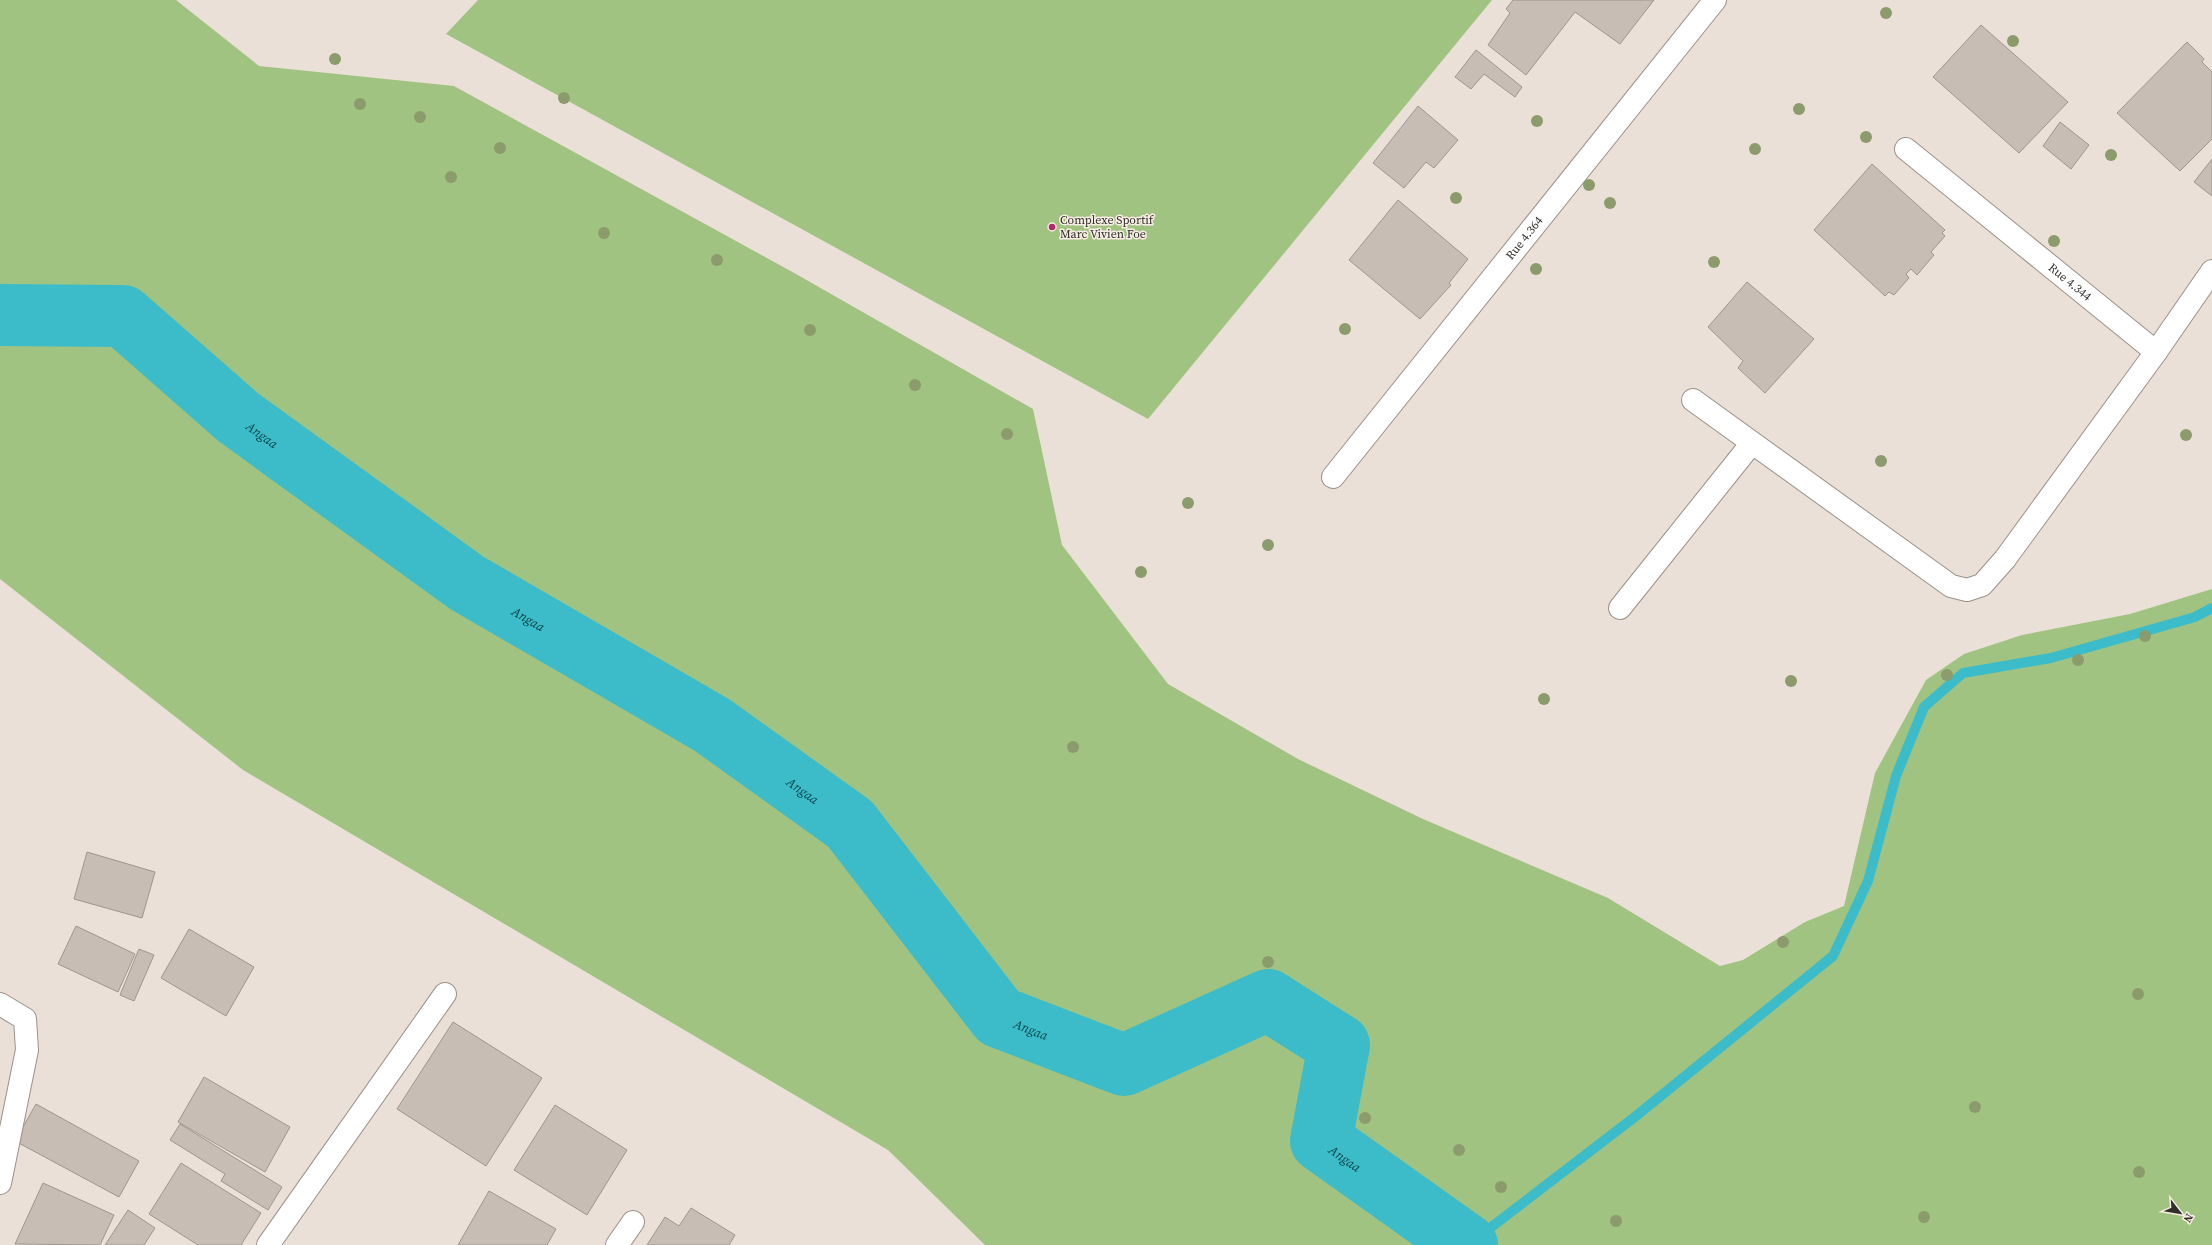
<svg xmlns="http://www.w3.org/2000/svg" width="2212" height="1245" viewBox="0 0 2212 1245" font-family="'Source Serif 4',serif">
	<rect width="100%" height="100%" fill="#eae0d7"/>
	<path fill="#a1c382" d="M 0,0 L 176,0 L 259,66 L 454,86 L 796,274 L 1033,409 L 1062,545 L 1168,684 L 1298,759 L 1423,819 L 1608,898 L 1720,966 L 1743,960 L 1805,922 L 1844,906 L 1875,773 L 1926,680 L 1964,654 L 2022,635 L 2130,614 L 2212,589 L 2212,1245 L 985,1245 L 888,1150 L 243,770 L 0,579 Z
		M 478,0 L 1492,0 L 1148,419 L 446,34 Z"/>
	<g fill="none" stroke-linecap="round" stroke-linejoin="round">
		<path stroke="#3cbcc9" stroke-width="10" d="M 1468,1245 L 1636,1116 L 1833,956 L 1868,881 L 1896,776 L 1924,707 L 1963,673 L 2051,658 L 2195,617 L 2212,608"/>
		<path stroke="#3cbcc9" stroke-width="62" id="s1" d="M 0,315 L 123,316 L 238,417 L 467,583 L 712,725 L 850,824 L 999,1017 L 1124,1065 L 1268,1000 L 1339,1045 L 1321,1141 L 1467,1245"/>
	</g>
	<path fill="#c7bdb5" stroke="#9e958d" d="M 1513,0 L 1654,0 L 1620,44 L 1575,12 L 1526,75 L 1488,45 L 1510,13 L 1506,9 Z
		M 1981,25 L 2068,102 L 2019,153 L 1933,77 Z
		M 2187,42 L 2204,59 L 2202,62 L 2212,72 L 2212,139 L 2180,171 L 2117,113 Z
		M 1476,50 L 1522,87 L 1515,97 L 1484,74 L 1471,89 L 1455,77 Z
		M 1418,106 L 1458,140 L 1434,168 L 1426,162 L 1404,188 L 1373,163 Z
		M 2060,122 L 2089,145 L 2071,169 L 2043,146 Z
		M 2212,159 L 2212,196 L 2194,182 Z
		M 1872,164 L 1945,230 L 1942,233 L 1945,236 L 1931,252 L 1934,255 L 1917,275 L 1911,269 L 1906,274 L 1909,278 L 1894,295 L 1889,292 L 1885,296 L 1814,230 Z
		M 1398,200 L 1468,259 L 1449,283 L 1451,285 L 1420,319 L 1349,260 Z
		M 1747,282 L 1814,339 L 1765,393 L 1738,368 L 1743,361 L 1708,327 Z
		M 87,852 L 155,872 L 142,918 L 74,899 Z
		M 76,926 L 135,954 L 118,992 L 58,964 Z
		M 189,929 L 254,967 L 226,1016 L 161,978 Z
		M 139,949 L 154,955 L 134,1001 L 120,995 Z
		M 453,1022 L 542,1078 L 486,1166 L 397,1109 Z
		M 204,1077 L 290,1127 L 265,1172 L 178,1122 Z
		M 36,1104 L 139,1161 L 119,1197 L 15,1141 Z
		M 555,1105 L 627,1150 L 587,1215 L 514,1170 Z
		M 180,1124 L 282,1187 L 268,1210 L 221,1181 L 225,1174 L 170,1140 Z
		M 181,1163 L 261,1213 L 241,1245 L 198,1245 L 149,1214 Z
		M 43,1183 L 114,1215 L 100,1245 L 15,1244 Z
		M 489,1191 L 556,1229 L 547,1245 L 458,1245 Z
		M 691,1208 L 735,1235 L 729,1245 L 647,1245 L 665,1217 L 679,1226 Z
		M 128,1210 L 155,1228 L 144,1245 L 105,1245 Z"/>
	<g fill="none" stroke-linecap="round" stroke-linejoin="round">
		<defs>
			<g id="minor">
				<path id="s2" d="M 1906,149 L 2156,352 L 2212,271"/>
				<path d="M 1693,400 L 1951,586 L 1967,590 L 1982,585 L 2005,559 L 2156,352"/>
				<path id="s3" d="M 1333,477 L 1715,0"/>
				<path d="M 1620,608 L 1752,443"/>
				<path d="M 0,1004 L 25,1019 L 27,1050 L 0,1183"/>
				<path d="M 268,1245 L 445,994"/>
				<path d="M 617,1245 L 633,1222"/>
			</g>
		</defs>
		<use href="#minor" stroke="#9a9189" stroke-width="24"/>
		<use href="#minor" stroke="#fff" stroke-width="22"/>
	</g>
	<g fill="#8c9b6c">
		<circle cx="1886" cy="13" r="6"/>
		<circle cx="2013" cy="41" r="6"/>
		<circle cx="335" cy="59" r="6"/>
		<circle cx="564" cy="98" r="6"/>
		<circle cx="360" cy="104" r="6"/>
		<circle cx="1799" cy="109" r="6"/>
		<circle cx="420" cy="117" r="6"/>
		<circle cx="1537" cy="121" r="6"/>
		<circle cx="1866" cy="137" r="6"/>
		<circle cx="500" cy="148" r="6"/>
		<circle cx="1755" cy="149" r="6"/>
		<circle cx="2111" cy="155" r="6"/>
		<circle cx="451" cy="177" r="6"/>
		<circle cx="1589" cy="185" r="6"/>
		<circle cx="1456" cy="198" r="6"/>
		<circle cx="1610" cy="203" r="6"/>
		<circle cx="604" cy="233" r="6"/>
		<circle cx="2054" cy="241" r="6"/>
		<circle cx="717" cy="260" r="6"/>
		<circle cx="1714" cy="262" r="6"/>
		<circle cx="1536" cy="269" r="6"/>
		<circle cx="1345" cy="329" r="6"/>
		<circle cx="810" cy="330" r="6"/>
		<circle cx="915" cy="385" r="6"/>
		<circle cx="1007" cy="434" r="6"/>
		<circle cx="2186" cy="435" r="6"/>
		<circle cx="1881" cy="461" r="6"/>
		<circle cx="1188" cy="503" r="6"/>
		<circle cx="1268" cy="545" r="6"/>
		<circle cx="1141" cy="572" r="6"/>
		<circle cx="2145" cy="636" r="6"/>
		<circle cx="2078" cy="660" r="6"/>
		<circle cx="1947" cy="675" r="6"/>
		<circle cx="1791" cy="681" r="6"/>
		<circle cx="1544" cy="699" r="6"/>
		<circle cx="1073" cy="747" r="6"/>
		<circle cx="1783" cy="942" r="6"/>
		<circle cx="1268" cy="962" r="6"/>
		<circle cx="2138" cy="994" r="6"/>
		<circle cx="1975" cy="1107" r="6"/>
		<circle cx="1365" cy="1118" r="6"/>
		<circle cx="1459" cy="1150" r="6"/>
		<circle cx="2139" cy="1172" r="6"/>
		<circle cx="1501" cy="1187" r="6"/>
		<circle cx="1924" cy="1217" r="6"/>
		<circle cx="1616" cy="1221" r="6"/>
	</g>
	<circle fill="#b22a6d" stroke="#f7ede4" stroke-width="1.5" cx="1052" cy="227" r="4"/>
	<g text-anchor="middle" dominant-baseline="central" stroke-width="3" stroke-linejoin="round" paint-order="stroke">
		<g font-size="12" fill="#322e2b" stroke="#f7ede4" text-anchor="start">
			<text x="1060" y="220">Complexe Sportif<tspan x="1060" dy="14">Marc Vivien Foe</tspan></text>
		</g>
		<g font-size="12" fill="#322e2b" stroke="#f7ede4">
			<text stroke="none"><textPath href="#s3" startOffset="306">Rue 4.364</textPath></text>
			<text stroke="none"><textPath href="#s2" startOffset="211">Rue 4.344</textPath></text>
		</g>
		<g font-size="13" font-style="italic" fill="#0b444a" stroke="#f7ede4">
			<text stroke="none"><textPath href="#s1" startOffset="306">Angaa</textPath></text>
			<text stroke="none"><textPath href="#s1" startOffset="630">Angaa</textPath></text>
			<text stroke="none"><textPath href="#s1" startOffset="954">Angaa</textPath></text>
			<text stroke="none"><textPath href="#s1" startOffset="1290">Angaa</textPath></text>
			<text stroke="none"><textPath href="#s1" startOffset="1759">Angaa</textPath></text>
		</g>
	</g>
	<g transform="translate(2180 1213) rotate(121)" stroke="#f7ede4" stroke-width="3" paint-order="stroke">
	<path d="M0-3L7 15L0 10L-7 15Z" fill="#322e2b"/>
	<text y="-6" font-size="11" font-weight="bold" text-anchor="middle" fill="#322e2b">N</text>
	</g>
</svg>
